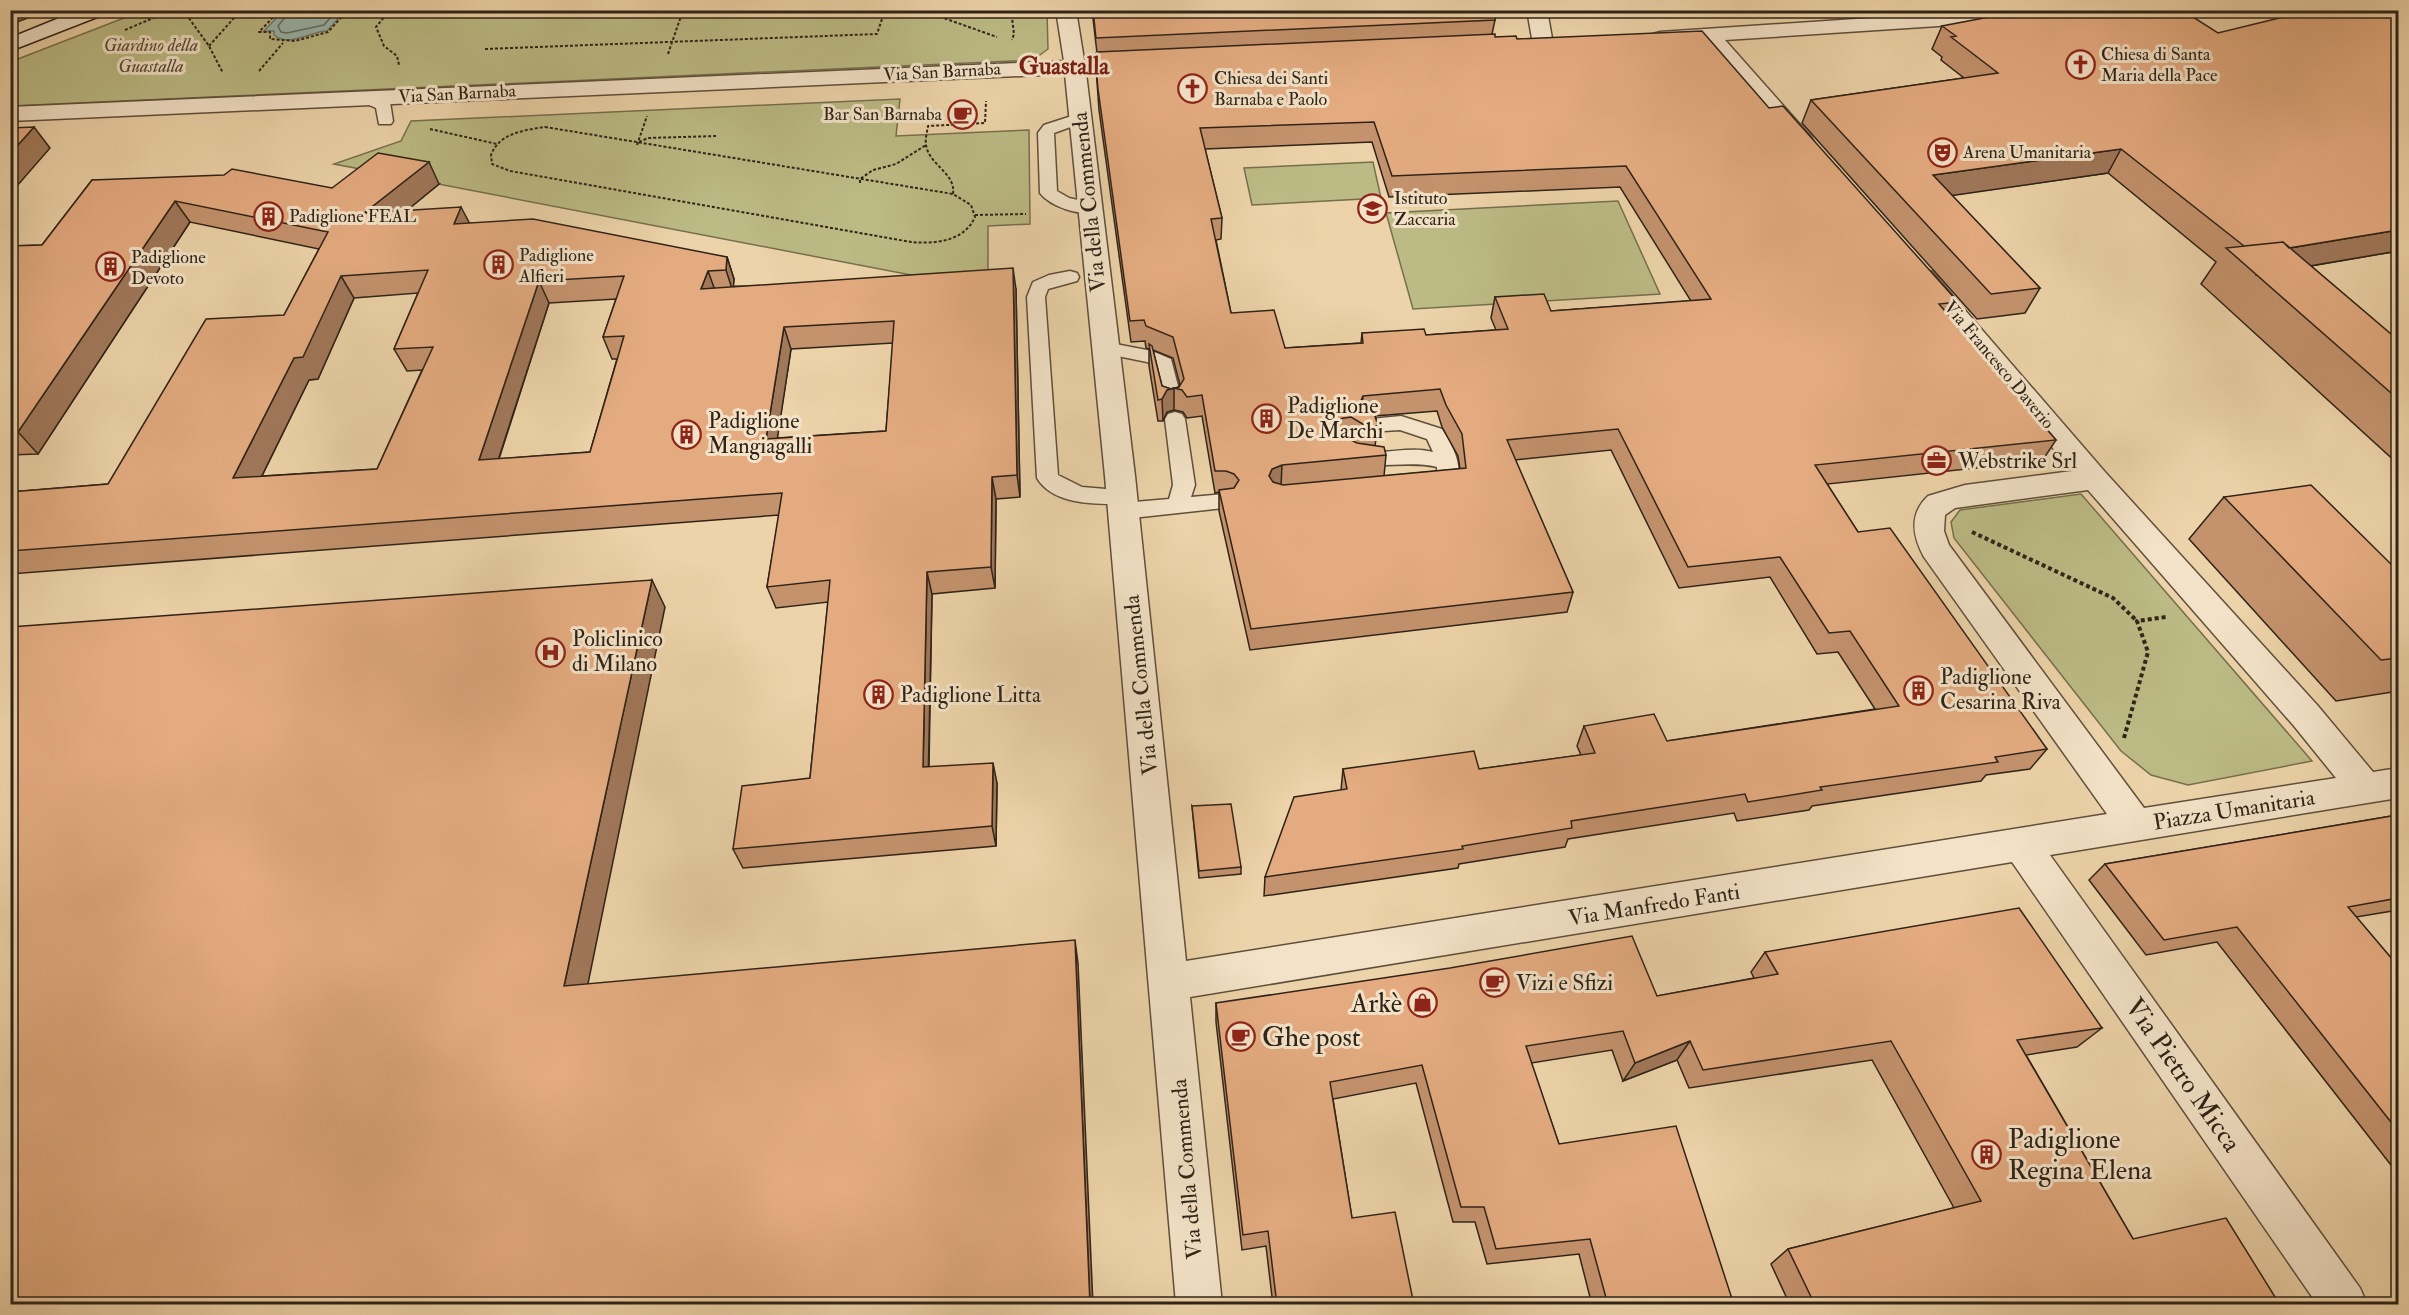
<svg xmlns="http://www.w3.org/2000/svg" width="2409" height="1315" viewBox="0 0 2409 1315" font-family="'IM FELL Double Pica',serif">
	<rect width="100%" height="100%" fill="#edd3a9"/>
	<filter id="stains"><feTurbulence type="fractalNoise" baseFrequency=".00333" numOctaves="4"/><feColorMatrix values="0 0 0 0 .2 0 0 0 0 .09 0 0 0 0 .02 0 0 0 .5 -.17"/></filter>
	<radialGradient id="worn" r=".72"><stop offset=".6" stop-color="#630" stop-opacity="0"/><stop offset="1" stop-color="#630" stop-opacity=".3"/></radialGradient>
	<path fill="#bcbb85" stroke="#766f4e" stroke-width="1.5" d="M 142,11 L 1047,11 L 1048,49 L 1033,60 L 11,106 L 10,62 Z
		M 900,99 L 896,136 L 1029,130 L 1030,224 L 988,226 L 988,271 L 911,275 L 334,164 L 401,141 L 411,121 Z
		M 1373,162 L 1381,198 L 1252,205 L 1244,168 Z
		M 1618,201 L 1660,294 L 1413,309 L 1386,213 Z
		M 2081,494 L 2312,761 L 2188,785 L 2151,775 L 2121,751 L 1954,538 L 1951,522 L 1960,510 Z"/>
	<path fill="#99b7ad" stroke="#6f7c71" stroke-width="1.5" d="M 283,11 L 283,10 L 345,11 L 327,31 C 311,31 289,48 274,35 L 274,31 L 264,31 Z"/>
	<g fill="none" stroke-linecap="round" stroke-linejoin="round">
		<path stroke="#646d62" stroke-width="1.5" d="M 287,10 L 286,16 L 278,26 L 281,32 L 287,33 L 324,25 L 337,10"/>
		<defs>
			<path id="lane" d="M 366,93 L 390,102 L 393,121 L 391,124 L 379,124 L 376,108 L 360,101 L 358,98 Z
				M 1081,113 L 1089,118 L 1087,121 L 1054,133 L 1057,191 L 1069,198 L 1096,204 L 1099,208 L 1096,212 C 1080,216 1051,207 1040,193 L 1038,133 L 1044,125 Z
				M 1070,271 L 1077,273 L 1079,277 L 1077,281 L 1048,289 L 1045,297 L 1058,475 L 1082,487 L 1130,491 L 1133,496 L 1130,501 L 1123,503 L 1169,499 L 1173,485 L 1165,419 L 1168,414 L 1175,412 L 1182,414 L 1185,419 L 1195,485 L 1191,497 L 1225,494 L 1233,497 L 1236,502 L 1233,507 L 1123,519 L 1115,516 L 1112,511 L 1115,506 L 1122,504 C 1095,504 1053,505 1037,478 L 1027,297 L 1033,282 L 1049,275 Z
				M 1105,342 L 1152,351 L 1171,359 L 1182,401 L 1179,406 L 1172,408 L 1165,406 L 1162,401 L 1155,366 L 1147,362 L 1098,352 L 1095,348 L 1098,344 Z
				M 1401,416 L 1442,429 C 1452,445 1465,467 1455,485 L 1424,489 L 1416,487 L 1413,482 L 1416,477 L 1437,473 L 1437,467 C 1407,460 1377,470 1348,462 L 1344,457 L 1348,452 C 1357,449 1366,452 1376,452 C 1395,452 1413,447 1433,452 L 1427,439 L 1400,430 L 1368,432 L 1361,430 L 1358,425 L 1361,420 Z"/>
			<path id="street" d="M 1056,10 L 1076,10 L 1084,60 L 1141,58 L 1148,60 L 1151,64 L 1148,68 L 1141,70 L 1086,73 L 1135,476 L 1186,961 L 2107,814 L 1924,557 C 1912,535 1909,514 1928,496 L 1965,485 L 2072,471 L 1910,277 L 1914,272 L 1923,269 L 1932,272 L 2105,472 L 2318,706 L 2373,772 L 2398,768 L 2398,798 L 2050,855 L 2360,1288 L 2367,1304 L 2317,1304 L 2012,862 L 1190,997 L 1222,1304 L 1176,1304 L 1105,476 L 1065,74 L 10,121 L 10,107 L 1064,61 ZM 2088,490 L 2294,726 L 2336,778 L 2144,808 L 1949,545 L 1944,531 L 1945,515 L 1955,508 Z
				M 1527,10 L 1547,10 L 1553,44 L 1550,48 L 1543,50 L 1536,48 L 1533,44 Z
				M 1990,10 L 2100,10 L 2097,14 L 2090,16 L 1725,40 L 1811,137 L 1814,142 L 1811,147 L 1803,149 L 1795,147 L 1704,41 L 1660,44 L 1653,42 L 1650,38 L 1653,34 L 1660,32 Z"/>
			<path id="secondary" d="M 79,10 L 108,10 L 105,14 L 10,51 L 10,38 Z"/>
		</defs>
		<use href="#lane" stroke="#5e4f3c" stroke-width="3"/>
		<use href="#street" stroke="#5e4f3c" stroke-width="3"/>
		<use href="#secondary" stroke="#2f2318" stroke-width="3"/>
		<path stroke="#2f2318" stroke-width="2" stroke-dasharray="3 2" stroke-linecap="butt" d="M 183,10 L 209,46 L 223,73
			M 280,10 L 259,32 L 270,32 L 270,39 L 295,41 L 328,32 L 348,10
			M 390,10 L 376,27 L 384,46 L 397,56 L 399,65
			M 921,10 L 997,37
			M 1011,10 L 1014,34 L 1012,40
			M 125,30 L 172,10
			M 209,46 L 241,10
			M 485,49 L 877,34 L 882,19 L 892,10
			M 668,54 L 680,19 L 689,10
			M 259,71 L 283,43
			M 545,127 L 953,194 L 971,205 L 975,217 C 964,242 934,244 911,242 L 510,171 L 492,164 L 491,155 C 499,133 525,130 545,127 Z
			M 430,129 L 497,144
			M 639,142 L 648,138 L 716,136
			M 637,145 L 647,116
			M 860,183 L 860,179 L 873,170 L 896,164 L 926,145
			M 953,194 C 956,173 929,165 926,145 C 925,139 927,132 928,126 L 985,123 L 986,101
			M 975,215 L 1026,214"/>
		<path stroke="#2f2318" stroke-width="4" stroke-dasharray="4 3" stroke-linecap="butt" d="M 1972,532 L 2113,598 L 2137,621
			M 2124,738 L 2148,652 L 2137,621 L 2166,617"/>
		<use href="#lane" fill="#f3e2c7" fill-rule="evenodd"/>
		<use href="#street" fill="#f3e2c7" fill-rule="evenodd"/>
		<use href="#secondary" fill="#f3e2c7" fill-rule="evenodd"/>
	</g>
	<path fill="#c4936e" stroke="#2f2318" stroke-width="1.5" fill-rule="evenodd" d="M 1092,10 L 1494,10 L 1495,20 L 1492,34 L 1495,37 L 1517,39 L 1769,108 L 1958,302 L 1950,317 L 2056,440 L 2042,461 L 1827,484 L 1858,532 L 2047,749 L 2030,769 L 1986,775 L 1981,781 L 1812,806 L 1809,810 L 1737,821 L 1734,813 L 1568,839 L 1565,847 L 1459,864 L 1458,868 L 1264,896 L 1265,877 L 1341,790 L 1343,769 L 1479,769 L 1581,755 L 1577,746 L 1584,726 L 1667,741 L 1875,709 L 1838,652 L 1817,654 L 1770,577 L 1679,588 L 1611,450 L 1515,460 L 1573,592 L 1567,612 L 1250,650 L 1219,511 L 1219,492 L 1215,493 L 1202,416 L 1187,418 L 1183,412 L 1174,410 L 1167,412 L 1163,421 L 1158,421 L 1149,366 L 1149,349 L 1146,348 L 1145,341 L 1131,342 L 1099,110 L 1095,54 L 1097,53 ZM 1372,142 L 1389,197 L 1620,187 L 1691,301 L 1551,311 L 1495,297 L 1491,318 L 1496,330 L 1426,335 L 1362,333 L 1361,343 L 1285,348 L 1231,313 L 1216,240 L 1221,239 L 1222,218 L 1205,149 ZM 1153,350 L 1173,358 L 1180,385 L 1179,387 L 1171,389 L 1162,386 ZM 1437,411 L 1442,427 L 1458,456 L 1460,469 L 1384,476 L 1386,455 L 1375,446 L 1378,426 L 1375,416 Z
		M 2398,10 L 2398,251 L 2311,266 L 2398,340 L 2398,464 L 2201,284 L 2216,262 L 2108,173 L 1951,195 L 2040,288 L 2025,313 L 1977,319 L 1802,123 L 1811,100 L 1964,78 L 1941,60 L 1942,57 L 1932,49 L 1942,26 L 2218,33 Z
		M 92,180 L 332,188 L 439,184 L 407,210 L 469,223 L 727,257 L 734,279 L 733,286 L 1016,289 L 1020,497 L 996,499 L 995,588 L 932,594 L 929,767 L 997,783 L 996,846 L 743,868 L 733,849 L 810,778 L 828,602 L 776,608 L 767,587 L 779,515 L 10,574 L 10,492 L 108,484 L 284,315 L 319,249 L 190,222 L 38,454 L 10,455 L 10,246 L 42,245 ZM 418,293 L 394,349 L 407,371 L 422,370 L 377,469 L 262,476 L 309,380 L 318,379 L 354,298 ZM 616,299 L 603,337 L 612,359 L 617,359 L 590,452 L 499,459 L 549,303 ZM 893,343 L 886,431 L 777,438 L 791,349 Z
		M 2224,497 L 2398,571 L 2398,691 L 2336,701 L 2189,539 Z
		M 1192,806 L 1241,867 L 1241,874 L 1199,878 Z
		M 2398,815 L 2398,910 L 2356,917 L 2398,966 L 2398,1174 L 2217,942 L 2146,955 L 2089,880 L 2105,864 Z
		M 1765,952 L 2102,1028 L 2077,1047 L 2026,1055 L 2133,1239 L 2280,1305 L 1790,1305 L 1771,1264 L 1788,1249 L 1954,1208 L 1872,1060 L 1689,1088 L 1677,1060 L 1623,1081 L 1612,1050 L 1531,1063 L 1559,1144 L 1734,1305 L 1592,1305 L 1579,1254 L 1487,1264 L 1475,1222 L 1453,1222 L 1416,1083 L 1333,1099 L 1352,1218 L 1414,1305 L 1273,1305 L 1266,1246 L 1242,1250 L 1216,1022 L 1216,1003 L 1657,996 L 1754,978 L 1751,972 Z"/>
	<path fill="#a0785a" stroke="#2f2318" stroke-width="1.5" d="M 10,10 L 48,10 L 10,25 Z
		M 34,127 L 50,148 L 10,194 L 10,154 Z
		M 2121,149 L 2108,173 L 1921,200 L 1933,175 Z
		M 429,162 L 439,184 L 377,235 L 364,213 Z
		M 175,201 L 190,222 L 38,454 L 18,432 Z
		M 461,207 L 472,228 L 454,224 Z
		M 2398,230 L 2398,251 L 2256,275 L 2254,254 Z
		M 727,257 L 734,279 L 733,292 L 726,270 Z
		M 1013,268 L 1016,289 L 1020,497 L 1017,475 Z
		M 708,271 L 716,293 L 701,289 Z
		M 341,276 L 354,298 L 318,379 L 309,380 L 250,500 L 233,478 L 294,358 Z
		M 539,281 L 549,303 L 491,482 L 479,460 Z
		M 784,327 L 791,349 L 774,461 L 766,439 Z
		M 1174,388 L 1174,410 L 1167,412 L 1163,421 L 1162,399 L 1167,390 Z
		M 1363,396 L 1361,418 L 1359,405 Z
		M 1282,465 L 1281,486 L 1271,490 L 1269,476 L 1272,469 Z
		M 992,477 L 996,499 L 995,588 L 991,567 Z
		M 927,572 L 932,594 L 928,787 L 923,767 Z
		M 652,580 L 665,607 L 583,1008 L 564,986 Z
		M 993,763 L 997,783 L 996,846 L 992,826 Z
		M 1075,940 L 1078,963 L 1093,1305 L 1090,1305 Z
		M 1690,1041 L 1677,1060 L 1623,1081 L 1635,1063 Z"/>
	<path fill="#e4ab80" stroke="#2f2318" stroke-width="1.5" fill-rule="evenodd" d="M 1093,10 L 1494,10 L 1495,20 L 1096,38 Z
		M 2026,10 L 2182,10 L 2218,33 L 2312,10 L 2398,10 L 2398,230 L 2289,248 L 2283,242 L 2244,246 L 2121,149 L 1933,175 L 2040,288 L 1991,294 L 1811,100 L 1998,73 L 1951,37 L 1956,36 L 1942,26 Z
		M 1702,31 L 1769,108 L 1783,106 L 1958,302 L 1939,304 L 2056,440 L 1815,465 L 1858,532 L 1890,528 L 2047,749 L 1995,757 L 1998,762 L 1820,787 L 1822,790 L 1748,802 L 1745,794 L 1571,821 L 1572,828 L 1462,846 L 1463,849 L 1265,877 L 1294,797 L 1347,789 L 1343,769 L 1474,751 L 1479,769 L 1595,753 L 1584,726 L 1654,714 L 1667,741 L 1899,706 L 1850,631 L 1829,633 L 1780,557 L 1688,567 L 1618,429 L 1507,440 L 1573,592 L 1251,629 L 1219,490 L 1234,488 L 1239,480 L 1234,474 L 1226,471 L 1215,471 L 1202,395 L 1187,397 L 1182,390 L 1174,388 L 1167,390 L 1162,399 L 1158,400 L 1149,344 L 1152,346 L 1162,386 L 1171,389 L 1179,387 L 1184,379 L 1173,337 L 1146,326 L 1144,320 L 1130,321 L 1098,89 L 1095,54 L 1097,52 L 1495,34 L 1495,37 L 1516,36 L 1517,39 ZM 1374,122 L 1392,176 L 1626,166 L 1711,299 L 1551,311 L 1544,294 L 1495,297 L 1508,329 L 1426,335 L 1424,329 L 1362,333 L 1363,343 L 1285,348 L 1274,310 L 1231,313 L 1211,219 L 1222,218 L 1200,128 ZM 1440,389 L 1446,405 L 1462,434 L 1466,468 L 1283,485 L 1273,482 L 1269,476 L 1272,469 L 1282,465 L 1386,455 L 1384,447 L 1357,443 L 1345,437 L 1335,425 L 1338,419 L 1351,417 L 1366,426 L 1378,426 L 1374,413 L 1363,411 L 1359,405 L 1363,396 Z
		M 34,127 L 10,154 L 10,128 Z
		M 378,153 L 429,162 L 364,213 L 461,207 L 454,224 L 533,219 L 727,257 L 726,270 L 708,271 L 701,289 L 1013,268 L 1017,475 L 992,477 L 991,567 L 927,572 L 923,767 L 993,763 L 992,826 L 733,849 L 742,786 L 810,778 L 830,580 L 767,587 L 782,493 L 10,551 L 10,492 L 108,484 L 206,319 L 284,315 L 328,232 L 175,201 L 18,432 L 10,432 L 10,246 L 42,245 L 92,180 L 224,175 L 232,169 L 332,188 ZM 428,270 L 394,349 L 433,347 L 377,469 L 233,478 L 294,358 L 303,357 L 341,276 ZM 624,276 L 603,337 L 624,336 L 590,452 L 479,460 L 539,281 ZM 894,321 L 886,431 L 766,439 L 784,327 Z
		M 2283,242 L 2398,340 L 2398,399 L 2226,248 Z
		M 2311,485 L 2398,571 L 2398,658 L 2381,660 L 2224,497 Z
		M 652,580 L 564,986 L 1075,940 L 1090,1305 L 10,1305 L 10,627 Z
		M 1231,804 L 1241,867 L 1199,871 L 1192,806 Z
		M 2398,815 L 2398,898 L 2348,907 L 2398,966 L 2398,1131 L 2237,927 L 2164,940 L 2105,864 Z
		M 2019,908 L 2102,1028 L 2017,1040 L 2133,1239 L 2226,1218 L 2280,1305 L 1815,1305 L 1788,1249 L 1981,1201 L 1891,1041 L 1703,1070 L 1690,1041 L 1635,1063 L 1623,1031 L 1526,1046 L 1559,1144 L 1676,1126 L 1734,1305 L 1608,1305 L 1590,1239 L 1496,1249 L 1484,1207 L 1461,1207 L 1422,1065 L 1330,1082 L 1352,1218 L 1395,1212 L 1414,1305 L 1277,1305 L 1268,1231 L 1243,1235 L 1216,1003 L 1450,968 L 1632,936 L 1657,996 L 1778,974 L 1765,952 Z"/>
	<defs>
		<symbol id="church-ring" viewBox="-11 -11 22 22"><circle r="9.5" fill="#f3e2c7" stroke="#8f2418" stroke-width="1.5"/><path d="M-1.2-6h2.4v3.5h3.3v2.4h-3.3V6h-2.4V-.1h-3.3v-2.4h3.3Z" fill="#8f2418"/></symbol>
		<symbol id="cafe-ring" viewBox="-11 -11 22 22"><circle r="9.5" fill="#f3e2c7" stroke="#8f2418" stroke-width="1.5"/><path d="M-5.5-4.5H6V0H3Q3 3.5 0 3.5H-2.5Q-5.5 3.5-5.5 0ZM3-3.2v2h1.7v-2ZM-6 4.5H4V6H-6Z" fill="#8f2418"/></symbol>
		<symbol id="theatre-ring" viewBox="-11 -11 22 22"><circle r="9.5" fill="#f3e2c7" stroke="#8f2418" stroke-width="1.5"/><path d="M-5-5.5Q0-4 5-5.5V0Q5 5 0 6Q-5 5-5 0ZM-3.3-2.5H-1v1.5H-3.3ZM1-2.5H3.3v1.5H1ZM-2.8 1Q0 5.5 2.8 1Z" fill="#8f2418"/></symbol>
		<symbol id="school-ring" viewBox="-11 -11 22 22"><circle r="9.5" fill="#f3e2c7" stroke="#8f2418" stroke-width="1.5"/><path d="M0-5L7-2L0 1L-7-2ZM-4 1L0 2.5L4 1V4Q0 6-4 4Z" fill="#8f2418"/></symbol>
		<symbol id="building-ring" viewBox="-11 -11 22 22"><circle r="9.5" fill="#f3e2c7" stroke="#8f2418" stroke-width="1.5"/><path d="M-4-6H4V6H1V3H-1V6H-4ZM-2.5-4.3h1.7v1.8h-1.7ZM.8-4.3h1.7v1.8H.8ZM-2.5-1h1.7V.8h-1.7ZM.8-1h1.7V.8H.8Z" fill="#8f2418"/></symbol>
		<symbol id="office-ring" viewBox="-11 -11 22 22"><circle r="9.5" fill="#f3e2c7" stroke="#8f2418" stroke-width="1.5"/><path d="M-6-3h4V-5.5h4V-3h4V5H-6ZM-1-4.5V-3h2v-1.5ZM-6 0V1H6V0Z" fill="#8f2418"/></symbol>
		<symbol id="hospital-ring" viewBox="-11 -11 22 22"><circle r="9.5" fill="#f3e2c7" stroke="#8f2418" stroke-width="1.5"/><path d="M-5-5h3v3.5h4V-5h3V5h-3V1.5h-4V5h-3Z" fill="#8f2418"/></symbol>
		<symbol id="shop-ring" viewBox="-11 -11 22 22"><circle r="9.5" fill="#f3e2c7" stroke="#8f2418" stroke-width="1.5"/><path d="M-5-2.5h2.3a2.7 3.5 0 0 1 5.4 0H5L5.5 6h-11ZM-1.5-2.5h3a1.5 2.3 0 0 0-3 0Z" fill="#8f2418"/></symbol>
	</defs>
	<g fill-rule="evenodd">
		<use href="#church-ring" x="2064" y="48" width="33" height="33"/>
		<use href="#church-ring" x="1176" y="72" width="33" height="33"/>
		<use href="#cafe-ring" x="946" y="98" width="33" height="33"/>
		<use href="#theatre-ring" x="1926" y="136" width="33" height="33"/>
		<use href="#school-ring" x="1356" y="192" width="33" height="33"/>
		<use href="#building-ring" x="252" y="200" width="33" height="33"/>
		<use href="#building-ring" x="482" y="248" width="33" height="33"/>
		<use href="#building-ring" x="94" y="250" width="33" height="33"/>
		<use href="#building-ring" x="1250" y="402" width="33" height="33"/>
		<use href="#building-ring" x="670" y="418" width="33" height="33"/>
		<use href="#office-ring" x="1920" y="444" width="33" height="33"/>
		<use href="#hospital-ring" x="534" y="636" width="33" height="33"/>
		<use href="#building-ring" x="1902" y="674" width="33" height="33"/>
		<use href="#building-ring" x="862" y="678" width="33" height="33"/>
		<use href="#cafe-ring" x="1478" y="966" width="33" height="33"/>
		<use href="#shop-ring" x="1406" y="986" width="33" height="33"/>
		<use href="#cafe-ring" x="1224" y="1020" width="33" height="33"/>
		<use href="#building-ring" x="1970" y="1138" width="33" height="33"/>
	</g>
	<g text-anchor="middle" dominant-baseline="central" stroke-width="6" stroke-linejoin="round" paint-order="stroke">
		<g font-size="18" font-style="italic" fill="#524933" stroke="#f3e2c7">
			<text x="151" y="45">Giardino della<tspan x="151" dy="21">Guastalla</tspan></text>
		</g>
		<g font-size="18" fill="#2f2318" stroke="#f3e2c7" text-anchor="start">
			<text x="2101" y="54">Chiesa di Santa<tspan x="2101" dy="21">Maria della Pace</tspan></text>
			<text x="1214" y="78">Chiesa dei Santi<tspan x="1214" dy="21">Barnaba e Paolo</tspan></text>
			<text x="942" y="114" text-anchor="end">Bar San Barnaba</text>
			<text x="1963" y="152">Arena Umanitaria</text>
			<text x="1394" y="198">Istituto<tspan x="1394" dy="21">Zaccaria</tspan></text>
			<text x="289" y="216">Padiglione FEAL</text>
			<text x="519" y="255">Padiglione<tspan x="519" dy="21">Alfieri</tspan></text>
			<text x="131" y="257">Padiglione<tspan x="131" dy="21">Devoto</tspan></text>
		</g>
		<g font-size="18" fill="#2f2318" stroke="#f3e2c7">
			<text transform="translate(942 72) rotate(-3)">Via San Barnaba</text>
			<text transform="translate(457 94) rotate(-3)">Via San Barnaba</text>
			<text transform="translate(1999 365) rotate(50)">Via Francesco Daverio</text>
		</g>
		<g font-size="22" fill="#2f2318" stroke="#f3e2c7">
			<text transform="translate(1089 202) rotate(-96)">Via della Commenda</text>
			<text transform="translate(1141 685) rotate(-96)">Via della Commenda</text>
			<text transform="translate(2234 810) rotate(-9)">Piazza Umanitaria</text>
			<text transform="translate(1654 905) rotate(-9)">Via Manfredo Fanti</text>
			<text transform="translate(1187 1169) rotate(-95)">Via della Commenda</text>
		</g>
		<g font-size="22" fill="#2f2318" stroke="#f3e2c7" text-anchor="start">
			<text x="1287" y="406">Padiglione<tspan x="1287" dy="25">De Marchi</tspan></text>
			<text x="708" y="421">Padiglione<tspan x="708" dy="25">Mangiagalli</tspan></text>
			<text x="1958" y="461">Webstrike Srl</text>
			<text x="572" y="639">Policlinico<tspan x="572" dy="25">di Milano</tspan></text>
			<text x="1940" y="677">Padiglione<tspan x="1940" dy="25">Cesarina Riva</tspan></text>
			<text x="900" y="695">Padiglione Litta</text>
			<text x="1516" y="983">Vizi e Sfizi</text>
		</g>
		<g font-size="24" font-weight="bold" fill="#7a1f14" stroke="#f3e2c7">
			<text x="1064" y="66">Guastalla</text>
		</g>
		<g font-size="27" fill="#2f2318" stroke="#f3e2c7" text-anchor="start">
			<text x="1402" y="1003" text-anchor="end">Arkè</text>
			<text x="1262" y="1037">Ghe post</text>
			<text x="2008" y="1139">Padiglione<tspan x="2008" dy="31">Regina Elena</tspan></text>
		</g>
		<g font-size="27" fill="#2f2318" stroke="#f3e2c7">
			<text transform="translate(2183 1075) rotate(55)">Via Pietro Micca</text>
		</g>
	</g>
	<rect width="2409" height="1315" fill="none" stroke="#edd3a9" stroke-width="36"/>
	<rect x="12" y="12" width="2385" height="1291" fill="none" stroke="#2f2318" stroke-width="3"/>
	<rect x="18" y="18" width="2373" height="1279" fill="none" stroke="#2f2318" stroke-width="1.5"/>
	<rect width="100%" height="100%" filter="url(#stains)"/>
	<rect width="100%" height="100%" fill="url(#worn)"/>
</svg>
